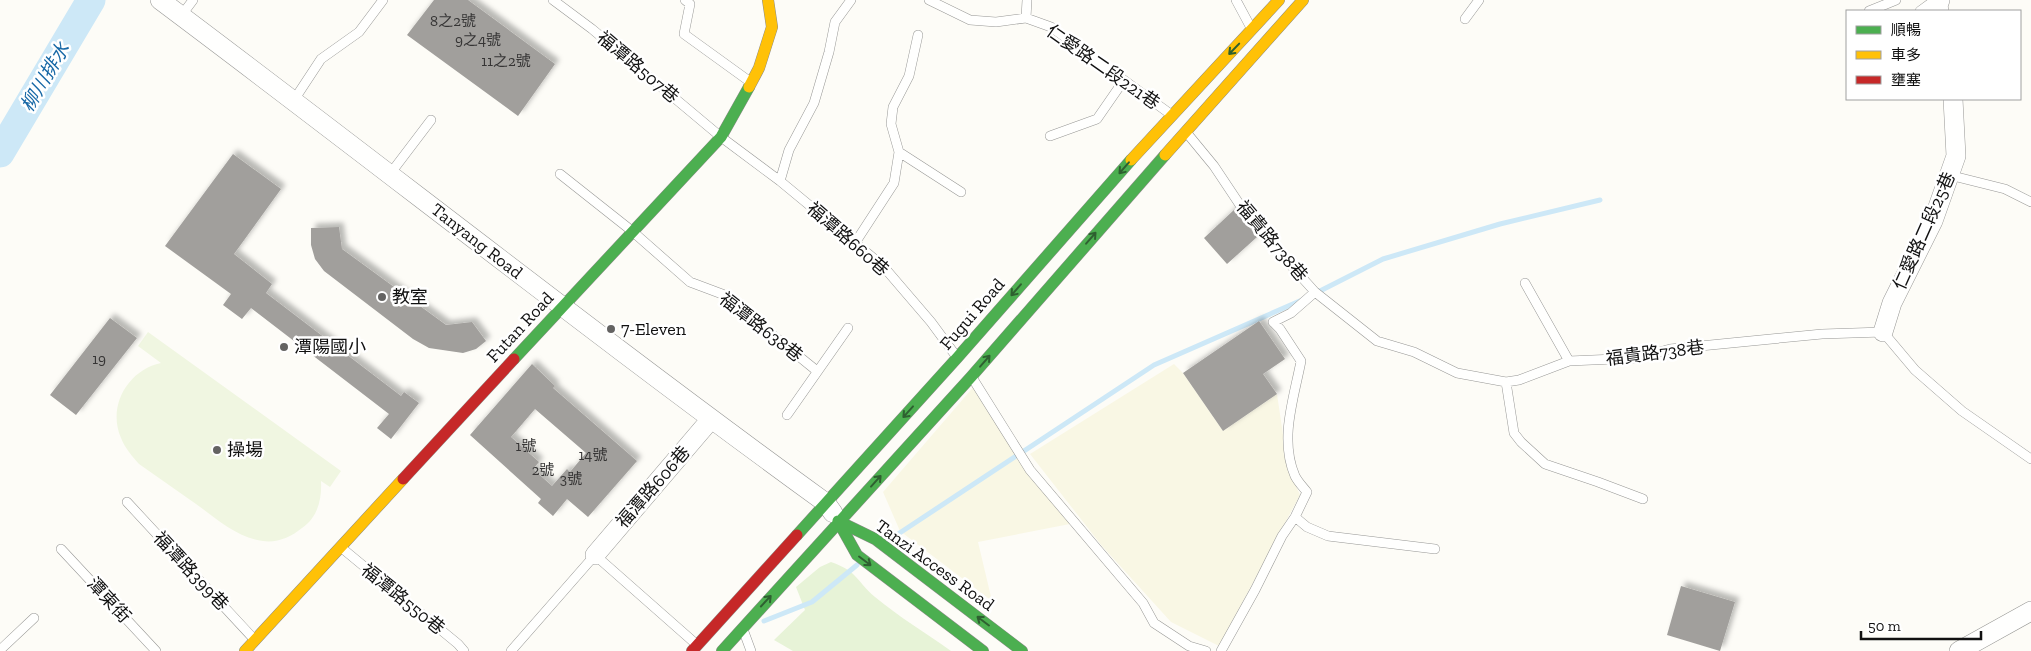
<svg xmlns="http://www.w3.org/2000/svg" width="2031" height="651" viewBox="0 0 2031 651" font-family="'Zilla Slab','Noto Sans TC',serif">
	<defs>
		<filter id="shadow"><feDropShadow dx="4.5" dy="-4.5" stdDeviation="2.5" flood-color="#0004"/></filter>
	</defs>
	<rect width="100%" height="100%" fill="#fdfcf7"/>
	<path fill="#f9f7e4" d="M 1174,364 L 1183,373 L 1223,431 L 1277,394 L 1288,468 L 1300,495 L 1219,646 L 1171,622 L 1102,546 L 1030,454 Z
		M 976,384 L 995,416 L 1075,523 L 978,542 L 992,601 L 900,531 L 883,492 Z"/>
	<path fill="#e7f3d7" d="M 831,562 C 859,572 855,580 875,597 C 899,617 926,633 951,651 L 793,651 L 774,640 L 805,610 L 796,587 L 820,567 Z"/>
	<path fill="#f0f6e1" d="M 148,332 L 341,471 L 330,487 L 321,481 C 322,499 318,517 302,528 C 291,537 277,543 263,541 C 237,538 216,518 196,504 C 177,491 158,477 139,464 C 132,456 125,448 121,438 C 107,406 128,370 161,363 L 138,346 Z"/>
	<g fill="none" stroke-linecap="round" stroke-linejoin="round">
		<path stroke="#cde8f7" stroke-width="5" d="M 1316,293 L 1383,259 L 1500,224 L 1600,200
			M 889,540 L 1154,365 L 1302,300
			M 764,621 L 812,602 L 857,565"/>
		<path stroke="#cde8f7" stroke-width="29" d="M 0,153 L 91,0"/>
	</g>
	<path fill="#a19f9c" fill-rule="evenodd" filter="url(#shadow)" d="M 434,0 L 468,0 L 555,64 L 518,116 L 407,35 Z
		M 233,154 L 281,189 L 234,254 L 272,284 L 266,293 L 401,396 L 404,392 L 419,403 L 391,439 L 377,428 L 389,414 L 251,308 L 242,319 L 223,305 L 231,294 L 165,246 Z
		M 1235,209 L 1257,237 L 1227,264 L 1204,238 Z
		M 339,227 L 342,249 L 446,325 L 472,322 L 486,341 L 476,349 L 463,353 L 429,348 L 413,339 L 324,271 L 315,259 L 311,245 L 311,228 Z
		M 110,318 L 137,338 L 76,415 L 50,395 Z
		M 1259,321 L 1285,359 L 1263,374 L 1277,394 L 1223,431 L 1183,373 Z
		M 532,364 L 555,386 L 553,388 L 637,461 L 588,517 L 567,499 L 553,516 L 538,503 L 541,499 L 470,435 ZM 535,409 L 586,453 L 570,472 L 567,469 L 552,486 L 533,469 L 539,462 L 511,437 Z
		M 1681,586 L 1735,602 L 1720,651 L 1667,635 Z"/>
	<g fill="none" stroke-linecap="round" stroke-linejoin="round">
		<defs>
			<path id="lane" d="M 553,0 L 592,29 L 721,137 L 780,181 L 883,266 L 931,322 L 956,356
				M 685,0 L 690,4 L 684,34 L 749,81
				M 929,0 L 970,20 L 996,22 L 1026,18 L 1051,27 L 1169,113
				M 1236,0 L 1250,26
				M 1869,11 L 1896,0
				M 1920,11 L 1935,0
				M 181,16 L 193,0
				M 1026,18 L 1027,0
				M 1465,19 L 1479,0
				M 294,100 L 321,59 L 359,32 L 383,0
				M 1186,132 L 1214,166 L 1250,220 L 1315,292 L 1377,341 L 1414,352 L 1457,373 L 1506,382 L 1519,380 L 1569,361 L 1638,358 L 1670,349 L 1822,334 L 1883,332 L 1915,370 L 1962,411 L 2031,459
				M 1050,136 L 1097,119 L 1124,80
				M 899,152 L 961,192
				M 390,174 L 431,120
				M 560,174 L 632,231 L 690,282 L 722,294 L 817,371
				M 1949,175 L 2005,189 L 2031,202
				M 780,181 L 789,150 L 814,103 L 829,52 L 835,22 L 851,0
				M 855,243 L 894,183 L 899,152 L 891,124 L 893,107 L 909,76 L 918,35
				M 1525,283 L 1569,361
				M 973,379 L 1030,470 L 1143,603 L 1154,623 L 1189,646 L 1206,651
				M 1506,382 L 1514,433 L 1521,442 L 1545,464 L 1598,482 L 1643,499
				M 787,415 L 848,328
				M 127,502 L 253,638
				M 1295,517 L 1307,527 L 1328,536 L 1435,549
				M 61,549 L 156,651
				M 343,549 L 458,644 L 464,651
				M 744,632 L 751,651
				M 0,650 L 34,618
				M 511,651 L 595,555 L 696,644
				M 1221,651 L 1255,590 L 1282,536 L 1295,517 L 1307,492 C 1303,487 1298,482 1295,476 C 1279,439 1294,398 1301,361 L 1280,329 L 1273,322 L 1291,313 L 1315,292"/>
			<path id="street" d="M 160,0 C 383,167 601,340 826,503 L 833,513
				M 1939,11 L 1938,6 L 1940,0
				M 1883,332 L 1892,303 L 1933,221 L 1956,156 L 1953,99
				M 595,555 L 711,419
				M 1959,651 L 2031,611"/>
			<path id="fast" d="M 514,359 L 721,137 L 749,87
				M 838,521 L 875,539 L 1022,651
				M 838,521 L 857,555 L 983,651
				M 797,535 L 957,358 L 1131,160
				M 722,651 L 971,377 L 1165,155"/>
			<path id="slow" d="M 749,87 L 759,68 L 772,27 L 768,0
				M 1165,155 L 1303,0
				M 1131,160 L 1279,0
				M 245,651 L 403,479"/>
			<path id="jam" d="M 403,479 L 514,359
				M 692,651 L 797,535"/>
		</defs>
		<use href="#lane" stroke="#979795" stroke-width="10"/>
		<use href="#street" stroke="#979795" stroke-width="20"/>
		<use href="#fast" stroke="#8e8d8b" stroke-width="12"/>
		<use href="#slow" stroke="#8e8d8b" stroke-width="12"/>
		<use href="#jam" stroke="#8e8d8b" stroke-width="12"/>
		<use href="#lane" stroke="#fffffe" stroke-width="9"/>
		<use href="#street" stroke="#fffffe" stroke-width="19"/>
		<use href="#fast" stroke="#4caf50" stroke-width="11"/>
		<use href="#slow" stroke="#ffc107" stroke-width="11"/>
		<use href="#jam" stroke="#c62828" stroke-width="11"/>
	</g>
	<defs><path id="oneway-shaft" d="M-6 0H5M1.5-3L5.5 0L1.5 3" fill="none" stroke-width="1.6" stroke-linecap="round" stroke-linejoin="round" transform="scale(1.25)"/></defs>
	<g stroke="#2e6030">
		<use href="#oneway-shaft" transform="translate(1234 49) rotate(134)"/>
		<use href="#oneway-shaft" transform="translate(1124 168) rotate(131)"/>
		<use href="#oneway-shaft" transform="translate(1091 238) rotate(-49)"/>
		<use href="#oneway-shaft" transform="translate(1016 290) rotate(131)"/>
		<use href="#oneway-shaft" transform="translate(985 361) rotate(-49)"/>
		<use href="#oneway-shaft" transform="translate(908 412) rotate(132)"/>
		<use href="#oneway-shaft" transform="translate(876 481) rotate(-48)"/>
		<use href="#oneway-shaft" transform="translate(865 561) rotate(37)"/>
		<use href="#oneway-shaft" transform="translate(766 601) rotate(-47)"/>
		<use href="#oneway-shaft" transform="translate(983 621) rotate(-143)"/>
	</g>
	<g fill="#646362" stroke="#fff" stroke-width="2">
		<circle cx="382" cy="297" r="5"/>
		<circle cx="611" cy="329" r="5"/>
		<circle cx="284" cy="347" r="5"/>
		<circle cx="217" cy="450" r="5"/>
	</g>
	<g text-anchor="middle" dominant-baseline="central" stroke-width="5" stroke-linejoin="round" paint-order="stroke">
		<g font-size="15" fill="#353434">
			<text x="453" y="21">8之2號</text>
			<text x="478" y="40">9之4號</text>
			<text x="506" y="61">11之2號</text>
			<text x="99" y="359">19</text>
			<text x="526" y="446">1號</text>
			<text x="593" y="455">14號</text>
			<text x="543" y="470">2號</text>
			<text x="571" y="479">3號</text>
		</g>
		<g font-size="18" fill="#111" stroke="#fff">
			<text transform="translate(638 67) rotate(40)">福潭路507巷</text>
			<text transform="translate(1103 67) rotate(35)">仁愛路二段221巷</text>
			<text transform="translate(1924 231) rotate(-66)">仁愛路二段25巷</text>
			<text transform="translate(848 239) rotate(41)">福潭路660巷</text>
			<text transform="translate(477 241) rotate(38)">Tanyang Road</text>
			<text transform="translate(1272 241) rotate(50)">福貴路738巷</text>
			<text transform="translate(972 314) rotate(-49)">Fugui Road</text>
			<text transform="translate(520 327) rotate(-47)">Futan Road</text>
			<text transform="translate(761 327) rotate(38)">福潭路638巷</text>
			<text transform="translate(1655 353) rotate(-7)">福貴路738巷</text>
			<text transform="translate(653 487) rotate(-49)">福潭路606巷</text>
			<text transform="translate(935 565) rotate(36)">Tanzi Access Road</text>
			<text transform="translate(191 571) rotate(47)">福潭路399巷</text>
			<text transform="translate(403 599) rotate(39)">福潭路550巷</text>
			<text transform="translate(109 600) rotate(47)">潭東街</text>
		</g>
		<g font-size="18" fill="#111" stroke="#fff" text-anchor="start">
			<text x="392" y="297">教室</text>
			<text x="621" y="329">7-Eleven</text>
			<text x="294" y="347">潭陽國小</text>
			<text x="227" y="450">操場</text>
		</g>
		<g font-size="19" font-style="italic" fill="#1768a6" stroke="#fff">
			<text transform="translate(45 77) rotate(-59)">柳川排水</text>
		</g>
	</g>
	<rect x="1846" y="10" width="175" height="90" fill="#ffffff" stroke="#a0a0a0"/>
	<rect x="1856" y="26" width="25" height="8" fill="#4caf50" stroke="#a0a0a0"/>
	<text x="1891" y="35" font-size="15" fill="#111111">順暢</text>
	<rect x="1856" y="51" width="25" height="8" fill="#ffc107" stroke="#a0a0a0"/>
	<text x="1891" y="60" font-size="15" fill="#111111">車多</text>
	<rect x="1856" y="76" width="25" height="8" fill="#c62828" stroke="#a0a0a0"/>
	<text x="1891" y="85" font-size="15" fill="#111111">壅塞</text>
	<path d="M1861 631v8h120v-8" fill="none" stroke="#111111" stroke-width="2.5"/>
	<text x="1868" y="631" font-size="15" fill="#111111" stroke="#ffffff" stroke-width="4" paint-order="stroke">50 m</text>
</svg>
